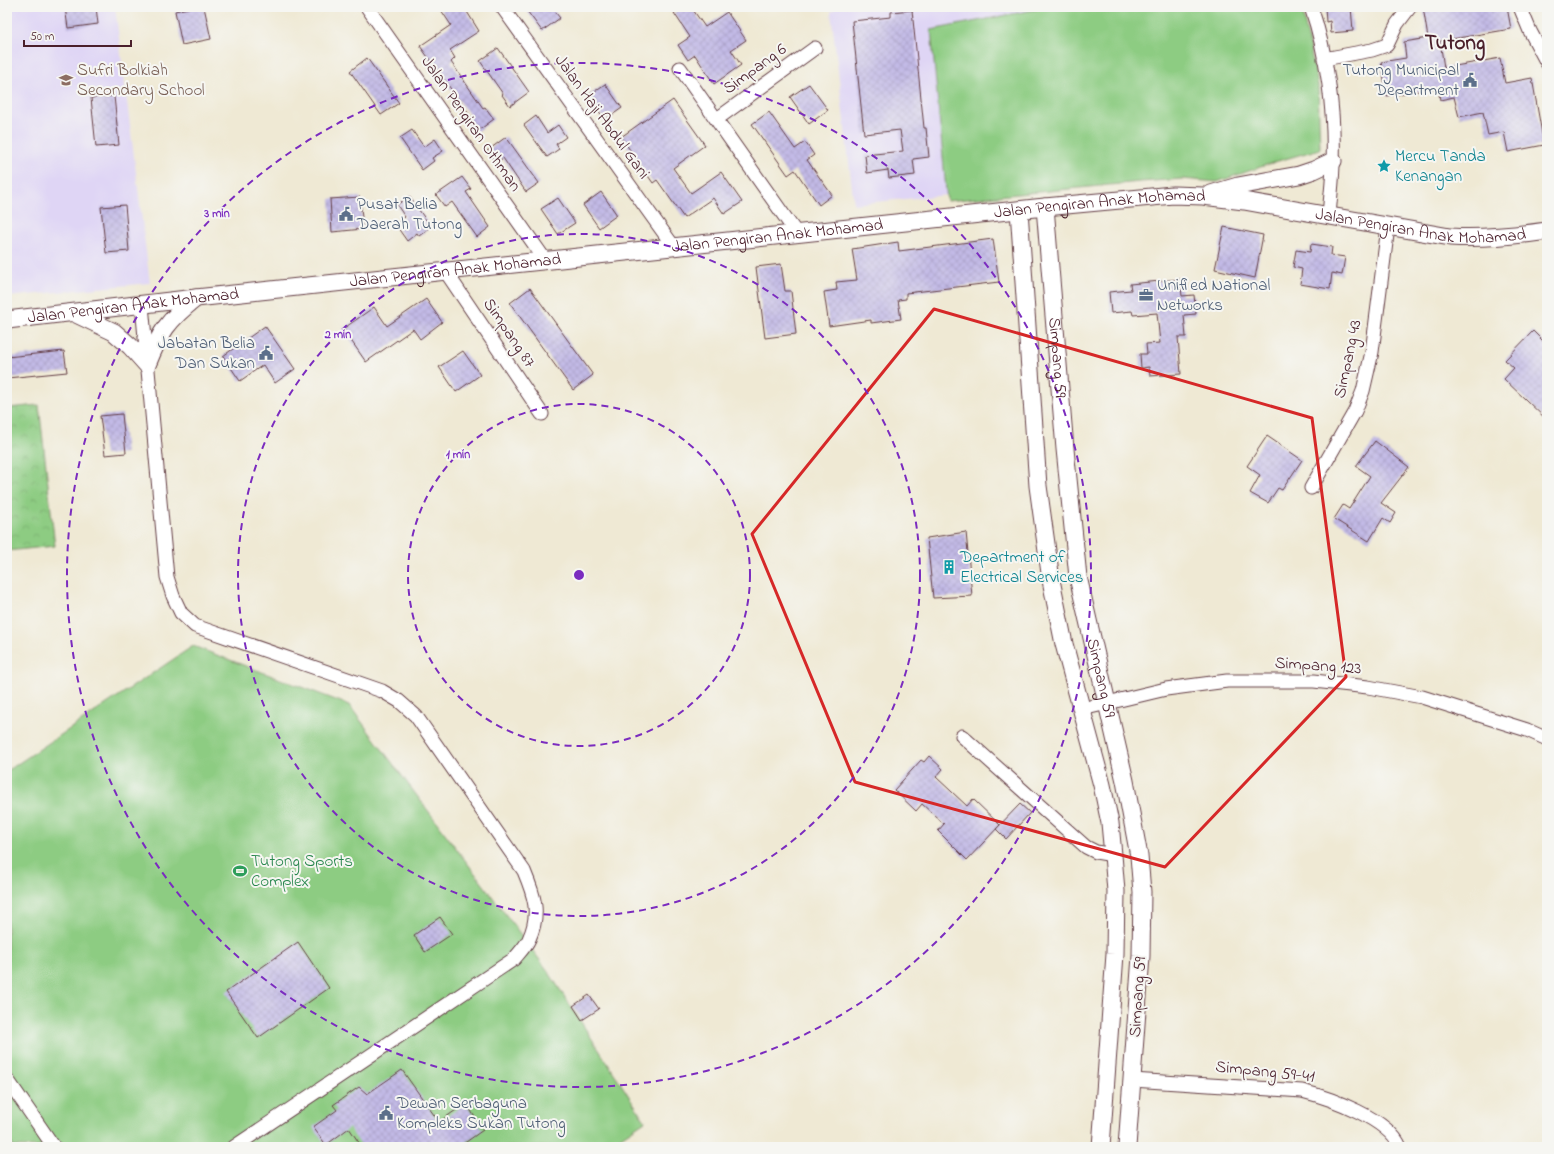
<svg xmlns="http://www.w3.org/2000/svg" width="1554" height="1154" viewBox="0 0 1554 1154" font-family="'Indie Flower',sans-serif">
	<defs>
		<pattern id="park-crowns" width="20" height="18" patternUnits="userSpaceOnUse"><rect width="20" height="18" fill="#8dcc82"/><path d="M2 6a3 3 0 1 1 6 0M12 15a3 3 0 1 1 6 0" fill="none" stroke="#7baf70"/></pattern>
		<pattern id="building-cross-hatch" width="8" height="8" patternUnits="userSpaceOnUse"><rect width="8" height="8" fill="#c2bae6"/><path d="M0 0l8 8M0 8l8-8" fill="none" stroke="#a89fc5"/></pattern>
	</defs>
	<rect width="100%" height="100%" fill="#f6f6f2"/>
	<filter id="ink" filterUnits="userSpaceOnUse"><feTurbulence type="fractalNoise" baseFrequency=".025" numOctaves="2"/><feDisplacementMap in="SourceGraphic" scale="8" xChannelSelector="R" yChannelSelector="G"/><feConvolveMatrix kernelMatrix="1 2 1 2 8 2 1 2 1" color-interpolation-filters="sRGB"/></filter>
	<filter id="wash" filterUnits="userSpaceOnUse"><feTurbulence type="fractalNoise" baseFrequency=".012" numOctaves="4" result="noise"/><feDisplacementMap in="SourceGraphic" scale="16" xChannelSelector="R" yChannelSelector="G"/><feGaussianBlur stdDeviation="0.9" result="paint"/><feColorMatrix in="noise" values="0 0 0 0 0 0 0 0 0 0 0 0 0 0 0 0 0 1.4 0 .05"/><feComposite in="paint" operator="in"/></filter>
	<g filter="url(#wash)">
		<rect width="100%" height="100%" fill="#efe9d4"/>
		<path fill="#dfd5f5" d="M 7,7 L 115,7 L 150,283 L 7,297 Z
			M 837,7 L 1048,7 L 931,30 L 947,195 L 854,204 L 831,12 Z"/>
		<path fill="url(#park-crowns)" stroke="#6c7656" d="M 39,405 L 55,546 L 7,551 L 7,408 Z"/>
		<path fill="#8dcc82" stroke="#6c7656" d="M 1048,7 L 1299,7 L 1303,15 L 1318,85 L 1320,149 L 1278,161 L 1217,182 L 1182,179 L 1140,182 L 947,201 L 931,30 Z
			M 193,646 L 349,705 L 548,971 L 645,1121 L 606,1147 L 14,1147 L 7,1137 L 7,771 Z"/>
		<g id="blocks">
			<path fill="url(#building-cross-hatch)" d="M 65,7 L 96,7 L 98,24 L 68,28 Z
				M 192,7 L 204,7 L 211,39 L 182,45 L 175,11 Z
				M 439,7 L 464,7 L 479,31 L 450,50 L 455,58 L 451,62 L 483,108 L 485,107 L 494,119 L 474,134 L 465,121 L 471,117 L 420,46 L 451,25 Z
				M 524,7 L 551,7 L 560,18 L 542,31 Z
				M 683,7 L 691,7 L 705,27 L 727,12 L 746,40 L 731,50 L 741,65 L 714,84 L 695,55 L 688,60 L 678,45 L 690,37 L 674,13 Z
				M 1325,7 L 1351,7 L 1353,31 L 1331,33 L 1330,21 L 1326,22 Z
				M 1423,7 L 1507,7 L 1511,29 L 1440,41 L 1444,68 L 1500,58 L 1505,83 L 1532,78 L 1544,145 L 1508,152 L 1504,132 L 1488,135 L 1483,112 L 1459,117 L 1454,97 L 1440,100 L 1438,88 L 1387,96 L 1381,62 L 1406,58 L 1404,42 L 1428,38 Z
				M 912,10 L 924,128 L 926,128 L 929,157 L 913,159 L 915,175 L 889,178 L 888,170 L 867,173 L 865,155 L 903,151 L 900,130 L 864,134 L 852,21 L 891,17 L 891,12 Z
				M 498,48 L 529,92 L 510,106 L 502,95 L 503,94 L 480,61 Z
				M 367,58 L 399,103 L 381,115 L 350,71 Z
				M 605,84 L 622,108 L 605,120 L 588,96 Z
				M 809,84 L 828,110 L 809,124 L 790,97 Z
				M 114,96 L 119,145 L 96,147 L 91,98 Z
				M 673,100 L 705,145 L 673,168 L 691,193 L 721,172 L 742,202 L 724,214 L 713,198 L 684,218 L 657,180 L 653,183 L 621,137 Z
				M 769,112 L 795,149 L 805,142 L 814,155 L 807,160 L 832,195 L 819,205 L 795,170 L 788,175 L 752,124 Z
				M 536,116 L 547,133 L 558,125 L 566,137 L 556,144 L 559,149 L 547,157 L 524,125 Z
				M 412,130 L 424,147 L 435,139 L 443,151 L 432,158 L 434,161 L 422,170 L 400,138 Z
				M 506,137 L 539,183 L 526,192 L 503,158 L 496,163 L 487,151 Z
				M 462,177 L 471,189 L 466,192 L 490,227 L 477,237 L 452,202 L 445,207 L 436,195 Z
				M 601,192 L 617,215 L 599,228 L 583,205 Z
				M 409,196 L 431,227 L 419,236 L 417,233 L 407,241 L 395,224 L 405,217 L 397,205 Z
				M 360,197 L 363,229 L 332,232 L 330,199 Z
				M 558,198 L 575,223 L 558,234 L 541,209 Z
				M 125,205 L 129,251 L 106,253 L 101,207 Z
				M 1224,227 L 1263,235 L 1255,278 L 1215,269 Z
				M 993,239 L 999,282 L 906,293 L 906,299 L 898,300 L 901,319 L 871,323 L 871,320 L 829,326 L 824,292 L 837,290 L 836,282 L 857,280 L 852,249 L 898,242 L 899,251 Z
				M 1311,244 L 1332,247 L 1331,255 L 1345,257 L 1342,275 L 1332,273 L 1330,289 L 1300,284 L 1302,269 L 1293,267 L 1296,250 L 1310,252 Z
				M 781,264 L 785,291 L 791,291 L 796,334 L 765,338 L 756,267 Z
				M 1180,279 L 1182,296 L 1194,295 L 1196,314 L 1184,315 L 1186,337 L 1178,337 L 1181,374 L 1150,376 L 1149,367 L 1141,368 L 1140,354 L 1147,354 L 1146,344 L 1160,343 L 1157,313 L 1133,315 L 1132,311 L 1111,313 L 1109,292 L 1131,290 L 1130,284 Z
				M 530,288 L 593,375 L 573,390 L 510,303 Z
				M 426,299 L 442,322 L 420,339 L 413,329 L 366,362 L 343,329 L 374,307 L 387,326 Z
				M 265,326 L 295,369 L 275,383 L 263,365 L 240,381 L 223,356 Z
				M 1533,331 L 1547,345 L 1547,420 L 1504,379 L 1514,368 L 1505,360 Z
				M 64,351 L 67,372 L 7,378 L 7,357 Z
				M 463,351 L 480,375 L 456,392 L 439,367 Z
				M 122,414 L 126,453 L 105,455 L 100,416 Z
				M 1267,436 L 1302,460 L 1282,490 L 1278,488 L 1268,503 L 1250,493 L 1260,475 L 1247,466 Z
				M 1375,441 L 1409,467 L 1381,503 L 1396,513 L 1390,523 L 1383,518 L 1369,541 L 1334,519 L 1343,505 L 1349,509 L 1370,476 L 1356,466 Z
				M 966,532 L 972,596 L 933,598 L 927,538 Z
				M 929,756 L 943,769 L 936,777 L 967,806 L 973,799 L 1000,825 L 967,860 L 938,831 L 944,824 L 922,804 L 916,811 L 894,790 L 921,760 L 924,762 Z
				M 1020,804 L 1030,813 L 1006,839 L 996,829 Z
				M 440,917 L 452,934 L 425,952 L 414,935 Z
				M 298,942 L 329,988 L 258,1038 L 226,992 Z
				M 589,995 L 599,1009 L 582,1020 L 573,1006 Z
				M 402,1070 L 439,1122 L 466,1103 L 483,1130 L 459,1147 L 362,1147 L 349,1128 L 326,1145 L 313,1127 L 337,1110 L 333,1105 L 359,1087 L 367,1094 Z"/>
		</g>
	</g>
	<g filter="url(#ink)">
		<use href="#blocks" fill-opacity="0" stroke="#633d44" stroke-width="1"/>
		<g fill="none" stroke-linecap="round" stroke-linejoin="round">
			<defs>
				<path id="minor" d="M 367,7 L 546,261
					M 502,7 L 674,247
					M 1311,7 C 1327,54 1335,112 1333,162 C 1333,180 1330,199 1329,217
					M 1520,7 L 1530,31 L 1547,63
					M 1324,59 L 1372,50 L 1387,45 L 1397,24 L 1410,7
					M 680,68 L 797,234
					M 717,119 L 815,48
					M 446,272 L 542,414
					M 142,305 L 167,577 L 173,596 L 181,613 L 195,626 L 382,691 L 399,701 L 416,716 L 524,871 C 534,895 541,913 529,939 C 526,946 519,953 514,959 L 234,1147
					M 1311,488 L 1355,411 L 1363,391 L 1372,352 L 1388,227
					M 1082,709 L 1166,689 L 1227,681 L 1314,681 L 1368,687 L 1422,697 L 1527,730 L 1547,739
					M 962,736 L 1086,847 L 1096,852 L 1113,855
					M 7,1079 L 54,1147
					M 1132,1080 L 1302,1091 C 1330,1098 1389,1119 1400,1147"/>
				<g id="tertiary">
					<path d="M 1211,194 L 1238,186 L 1299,175 L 1314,170 L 1333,161"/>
					<path id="s1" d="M 1045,207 L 1065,449 L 1078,577 L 1125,781 L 1139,856 L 1142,892 L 1141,956 L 1127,1147"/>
					<path d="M 1019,210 L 1038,486 L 1051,580 L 1064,644 L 1102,785 L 1110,823 L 1113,855 L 1116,891 L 1115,954 L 1101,1147"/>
					<path d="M 74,313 L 114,332 L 130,346 L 147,365 C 160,332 168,320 196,298"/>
					<path id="s2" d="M 7,320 L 196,298 L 1045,207 L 1173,195 L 1203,196 L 1244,201 L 1450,237 C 1484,239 1513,236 1547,231"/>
				</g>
			</defs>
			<use href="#minor" stroke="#633d44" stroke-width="15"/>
			<use href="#tertiary" stroke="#633d44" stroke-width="19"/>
			<use href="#minor" stroke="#fff" stroke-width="13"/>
			<use href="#tertiary" stroke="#fff" stroke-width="17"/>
		</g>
	</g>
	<path fill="none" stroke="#d62828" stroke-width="3" stroke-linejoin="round" d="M 934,309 L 1312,418 L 1346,677 L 1165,867 L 855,782 L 752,534 Z"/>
	<g fill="none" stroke="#7b2cbf" stroke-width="2" stroke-dasharray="7 5">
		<circle cx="579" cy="575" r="171"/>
		<circle cx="579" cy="575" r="341"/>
		<circle cx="579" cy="575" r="512"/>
	</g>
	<defs>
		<symbol id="school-bare" viewBox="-9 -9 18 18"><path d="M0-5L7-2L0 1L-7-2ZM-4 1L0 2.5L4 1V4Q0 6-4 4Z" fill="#8d6e63" stroke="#f6f6f2" stroke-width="2.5" paint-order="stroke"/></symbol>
		<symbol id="civic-bare" viewBox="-9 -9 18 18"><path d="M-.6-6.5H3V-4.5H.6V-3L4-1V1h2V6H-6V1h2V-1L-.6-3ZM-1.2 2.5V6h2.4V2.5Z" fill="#5c6f8a" stroke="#f6f6f2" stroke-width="2.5" paint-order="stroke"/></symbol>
		<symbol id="sight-bare" viewBox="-9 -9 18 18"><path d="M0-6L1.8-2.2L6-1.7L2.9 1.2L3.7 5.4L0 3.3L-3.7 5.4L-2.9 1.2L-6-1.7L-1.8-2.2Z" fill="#0f9aa8" stroke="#f6f6f2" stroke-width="2.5" paint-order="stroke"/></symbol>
		<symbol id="office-bare" viewBox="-9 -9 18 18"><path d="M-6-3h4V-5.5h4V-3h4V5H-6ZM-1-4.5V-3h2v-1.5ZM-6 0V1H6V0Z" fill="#5c6f8a" stroke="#f6f6f2" stroke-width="2.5" paint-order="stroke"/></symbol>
		<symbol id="building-bare" viewBox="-9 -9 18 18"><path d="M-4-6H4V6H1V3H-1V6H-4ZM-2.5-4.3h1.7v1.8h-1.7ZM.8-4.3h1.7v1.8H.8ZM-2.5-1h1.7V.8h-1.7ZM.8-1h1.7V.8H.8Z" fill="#0f9aa8" stroke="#f6f6f2" stroke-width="2.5" paint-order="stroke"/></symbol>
		<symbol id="stadium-bare" viewBox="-9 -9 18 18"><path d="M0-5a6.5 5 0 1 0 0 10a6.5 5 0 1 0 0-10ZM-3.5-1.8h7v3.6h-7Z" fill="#2e9e5b" stroke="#f6f6f2" stroke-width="2.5" paint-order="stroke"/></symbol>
	</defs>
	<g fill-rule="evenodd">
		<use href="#school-bare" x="56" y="70" width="20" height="20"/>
		<use href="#civic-bare" x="1460" y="70" width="20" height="20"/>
		<use href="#sight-bare" x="1374" y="156" width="20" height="20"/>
		<use href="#civic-bare" x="336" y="204" width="20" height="20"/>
		<use href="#office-bare" x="1136" y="285" width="20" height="20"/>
		<use href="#civic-bare" x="256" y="343" width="20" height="20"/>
		<use href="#building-bare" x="939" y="557" width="20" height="20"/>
		<use href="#stadium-bare" x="230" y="861" width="20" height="20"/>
		<use href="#civic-bare" x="376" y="1103" width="20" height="20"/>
	</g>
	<g text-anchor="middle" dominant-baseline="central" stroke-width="4" stroke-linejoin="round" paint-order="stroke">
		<g font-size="17" fill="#4a1f2b" stroke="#f6f6f2">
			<text transform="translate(755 69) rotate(-36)">Simpang 6</text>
			<text transform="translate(602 117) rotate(54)">Jalan Haji Abdul Gani</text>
			<text transform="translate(471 124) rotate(55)">Jalan Pengiran Othman</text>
			<text stroke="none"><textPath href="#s2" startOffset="1099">Jalan Pengiran Anak Mohamad</textPath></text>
			<text stroke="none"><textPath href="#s2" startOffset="1423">Jalan Pengiran Anak Mohamad</textPath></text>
			<text stroke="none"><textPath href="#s2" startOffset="775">Jalan Pengiran Anak Mohamad</textPath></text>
			<text stroke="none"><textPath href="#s2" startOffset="451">Jalan Pengiran Anak Mohamad</textPath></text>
			<text stroke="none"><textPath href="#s2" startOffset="127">Jalan Pengiran Anak Mohamad</textPath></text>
			<text transform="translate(509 333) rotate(56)">Simpang 87</text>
			<text stroke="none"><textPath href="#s1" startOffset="151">Simpang 59</textPath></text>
			<text transform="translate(1348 359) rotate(-78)">Simpang 43</text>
			<text transform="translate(1318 666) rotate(4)">Simpang 123</text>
			<text stroke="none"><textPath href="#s1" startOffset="475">Simpang 59</textPath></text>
			<text transform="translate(1138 997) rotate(-86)">Simpang 59</text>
			<text transform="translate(1265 1072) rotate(6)">Simpang 59-41</text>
		</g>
		<g font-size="17" fill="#785e54" stroke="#f6f6f2" text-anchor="start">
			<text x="77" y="70">Sufri Bolkiah<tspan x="77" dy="20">Secondary School</tspan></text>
		</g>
		<g font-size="17" fill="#4e5e75" stroke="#f6f6f2" text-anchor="start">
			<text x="1459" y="70" text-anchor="end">Tutong Municipal<tspan x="1459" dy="20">Department</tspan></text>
			<text x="357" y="204">Pusat Belia<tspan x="357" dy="20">Daerah Tutong</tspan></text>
			<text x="1157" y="285">Unified National<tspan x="1157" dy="20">Networks</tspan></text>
			<text x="255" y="343" text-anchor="end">Jabatan Belia<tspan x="255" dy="20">Dan Sukan</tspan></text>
			<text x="397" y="1103">Dewan Serbaguna<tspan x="397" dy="20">Kompleks Sukan Tutong</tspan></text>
		</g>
		<g font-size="17" fill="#0d838f" stroke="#f6f6f2" text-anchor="start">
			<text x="1395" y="156">Mercu Tanda<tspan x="1395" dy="20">Kenangan</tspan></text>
			<text x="960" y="557">Department of<tspan x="960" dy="20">Electrical Services</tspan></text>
		</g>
		<g font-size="17" fill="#27864d" stroke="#f6f6f2" text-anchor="start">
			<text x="251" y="861">Tutong Sports<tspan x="251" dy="20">Complex</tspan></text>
		</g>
		<g font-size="21" font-weight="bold" fill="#4a1f2b" stroke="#f6f6f2">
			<text x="1455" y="44">Tutong</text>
		</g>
	</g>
	<circle cx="579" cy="575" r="6" fill="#7b2cbf" stroke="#f6f6f2" stroke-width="2"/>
	<g font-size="12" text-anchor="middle" font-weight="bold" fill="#7b2cbf" stroke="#f6f6f2" stroke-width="4" stroke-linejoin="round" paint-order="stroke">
		<text x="217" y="217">3 min</text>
		<text x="338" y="338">2 min</text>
		<text x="458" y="458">1 min</text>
	</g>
	<rect width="1554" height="1154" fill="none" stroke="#f6f6f2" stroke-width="24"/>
	<path d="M24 40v6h107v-6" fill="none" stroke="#4a1f2b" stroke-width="2"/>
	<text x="30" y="40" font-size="12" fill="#4a1f2b" stroke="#f6f6f2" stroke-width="3" paint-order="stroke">50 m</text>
</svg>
